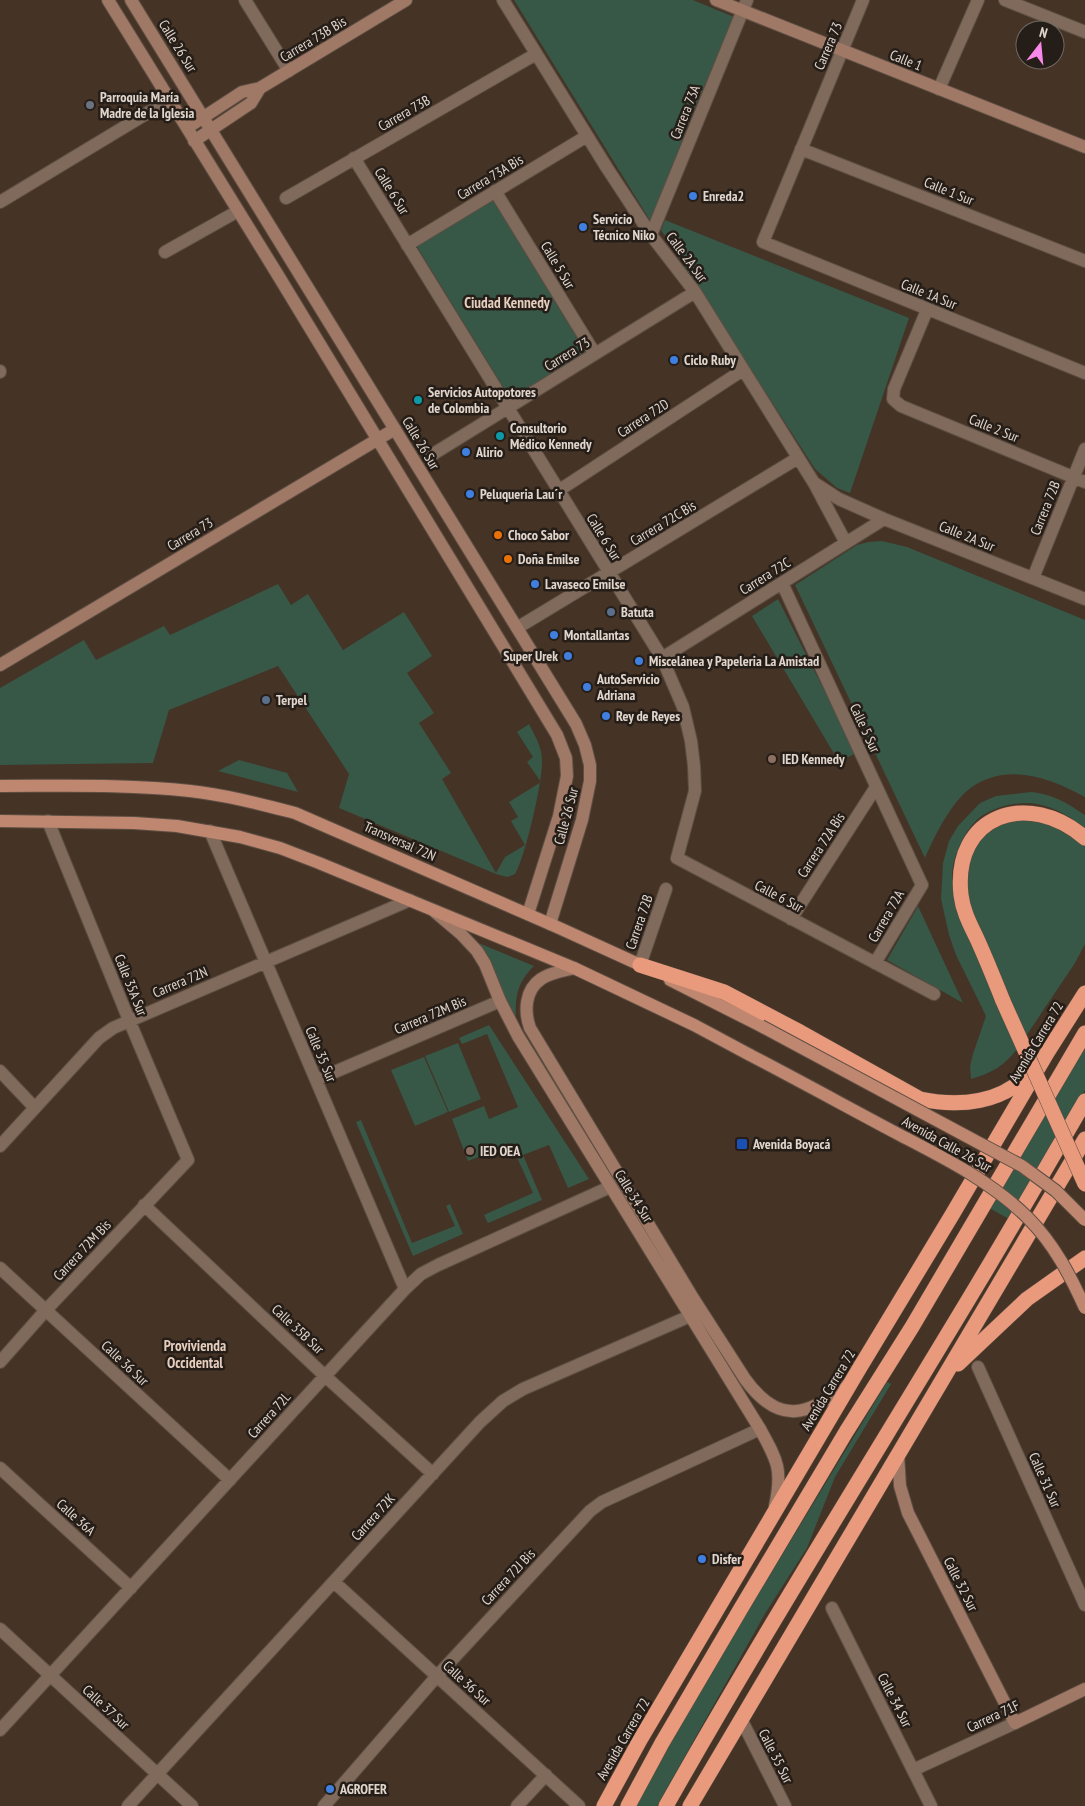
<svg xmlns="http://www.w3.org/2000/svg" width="1085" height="1806" viewBox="0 0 1085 1806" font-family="'PT Sans Narrow',sans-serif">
	<rect width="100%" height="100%" fill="#453326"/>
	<path fill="#375747" d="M 514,0 L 693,0 L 734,17 L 689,122 L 651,222 Z
		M 492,198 L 587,354 L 511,400 L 416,245 Z
		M 665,220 L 909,318 L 850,493 L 837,488 L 815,469 L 661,230 Z
		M 882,541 L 907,547 L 1085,620 L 1085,797 C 1051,779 1012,763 975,785 C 953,798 935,835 925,858 L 795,585 L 857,545 L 868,542 Z
		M 278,584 L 291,605 L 308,594 L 343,650 L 404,612 L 432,656 L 407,673 L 434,713 L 419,723 L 451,773 L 442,779 L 496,873 L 505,857 L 525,845 L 511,821 L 518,817 L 509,802 L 541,782 L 527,762 L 533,757 L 517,732 L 529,724 C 535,736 542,747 542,761 C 543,780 525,859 515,874 L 507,877 L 496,874 L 339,808 L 349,774 L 278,666 L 169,710 L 153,763 L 0,765 L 0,688 L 84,640 L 96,660 L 164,626 L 170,635 Z
		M 778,599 L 856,753 L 839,762 L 752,616 Z
		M 239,760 L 287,773 L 298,792 L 218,771 Z
		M 1031,792 C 1055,795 1065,802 1085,815 L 1085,828 C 1070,817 1055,807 1037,804 C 1021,801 1000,805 985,814 C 967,823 952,857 952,876 C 952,883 954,889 955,895 L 1017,1049 C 1004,1066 992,1073 971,1079 L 970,1066 L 973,1054 L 986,1016 L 956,955 L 949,935 L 941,899 L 943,863 L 949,841 L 958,826 L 980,803 L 996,796 Z
		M 1035,819 L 1074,836 L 1085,846 L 1085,944 L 1075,963 L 1026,1036 C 1013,1007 1001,977 988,948 C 980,930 970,910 967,890 C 963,866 974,837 997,825 C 1008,819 1023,820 1035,819 Z
		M 918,906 L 963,1003 L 887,960 Z
		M 476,942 L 534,966 C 516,984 515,998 516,1022 C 502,996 497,963 476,942 Z
		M 489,1025 L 589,1179 L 568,1188 L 549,1145 L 523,1155 L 542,1200 L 488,1223 L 484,1215 L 533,1193 L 511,1144 L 468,1161 L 452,1119 L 484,1106 L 489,1119 L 518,1107 L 487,1034 L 462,1044 L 459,1038 Z
		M 458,1043 L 481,1099 L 449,1112 L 425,1056 Z
		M 1085,1045 L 1085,1090 L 1009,1219 L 989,1208 Z
		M 424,1057 L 448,1112 L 415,1126 L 391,1070 Z
		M 361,1120 L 412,1243 L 455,1226 L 446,1206 L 450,1204 L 463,1234 L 413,1256 L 356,1122 Z
		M 887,1382 L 891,1384 L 835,1477 L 807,1548 L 766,1612 L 657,1806 L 632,1806 L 674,1733 Z"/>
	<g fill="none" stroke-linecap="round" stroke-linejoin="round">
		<defs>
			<path id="street" d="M 245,0 L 289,71
				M 503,0 L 607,168 L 651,235 L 695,292 L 814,483 L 846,543
				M 863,0 L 763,242 L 1085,373
				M 1005,0 L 1085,32
				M 939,89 L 978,0
				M 801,149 L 1085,261
				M 354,158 L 662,658 L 683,707 L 691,741 L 694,766 L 695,791 L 677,858 L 934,994
				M 495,191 L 595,354
				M 286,198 L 536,54
				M 0,202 L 169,100
				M 651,235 L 747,0
				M 407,245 L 587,136
				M 165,252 L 238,211
				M 927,310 L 894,389 L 893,399 L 901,406 L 1085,482
				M 0,371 L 0,372
				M 430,456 L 695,292
				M 816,484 L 839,499 L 884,519 L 1085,599
				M 558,491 L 743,370
				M 1033,578 L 1085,449
				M 782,583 L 922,885 L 875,963
				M 517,628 L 798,458
				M 662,658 L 884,519
				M 210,831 L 405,1289
				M 791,919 L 876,787
				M 640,965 L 666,889
				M 0,1071 L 35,1108
				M 316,1080 L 500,1001
				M 0,1146 L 99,1038 L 113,1028 L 410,900
				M 144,1205 L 325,1376 L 433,1474
				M 0,1268 L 230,1480
				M 0,1362 L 46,1310 L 188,1160 L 129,1020 L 48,821
				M 978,1367 L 1085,1605
				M 0,1468 L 131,1588
				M 334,1582 L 579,1806
				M 832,1608 L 931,1806
				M 0,1629 L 192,1806
				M 741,1719 L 785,1806
				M 0,1730 L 405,1289 L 421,1274 L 438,1265 L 610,1187
				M 913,1770 L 1015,1723
				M 128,1806 L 480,1422 L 503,1401 L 523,1389 L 690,1316
				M 324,1806 L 437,1676 L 590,1511 L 602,1502 L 760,1429
				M 517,1806 L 546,1775"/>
			<path id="secondary" d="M 108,0 L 276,272 L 557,735 L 566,758 L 567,776 L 559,816 L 528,914
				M 131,0 L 576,724 L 585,745 L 590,765 L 590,781 L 582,820 L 550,924
				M 716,0 L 1085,147
				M 187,128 L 242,92 L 260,88 L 406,0
				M 194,141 L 251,103 L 260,88
				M 0,665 L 395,429
				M 435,912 L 461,934 L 477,951 L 485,964 L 500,1001 L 518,1036 L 760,1429 C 777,1460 783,1469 775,1506
				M 574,968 C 563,971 551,972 541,979 C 525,990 524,1011 530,1028 L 693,1298 L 745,1379 C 779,1426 807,1416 848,1385
				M 898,1454 L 900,1486 L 908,1513 L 1015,1723 L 1085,1689"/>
			<path id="primary" d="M 0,786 C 63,786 128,784 190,791 C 226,795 260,804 295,813 L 557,927 L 647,968
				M 0,821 L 134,823 L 177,826 L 240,837 L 280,848 L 319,863 L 574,968 L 694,1025 L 750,1055
				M 670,980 L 761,1026"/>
			<path id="highway" d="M 640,965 L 724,992 L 800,1032 L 920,1099 C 959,1107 1003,1104 1031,1071
				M 1003,1001 C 995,981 987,961 978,941 C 971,926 963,912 961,895 C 952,814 1029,789 1085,838
				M 958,1364 L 1027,1299 L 1085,1258
				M 604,1806 L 640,1740 L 859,1369 L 952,1215 L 1047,1053 L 1085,993
				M 628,1806 L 662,1743 L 740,1610 L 846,1432 L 912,1327 L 1085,1033
				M 666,1806 C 766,1629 874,1457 979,1282 C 1015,1222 1050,1161 1085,1101
				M 690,1806 L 1085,1139"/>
		</defs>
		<use href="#street" stroke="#5e4f43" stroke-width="14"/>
		<use href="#secondary" stroke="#5e4f43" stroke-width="14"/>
		<use href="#primary" stroke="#5e4f43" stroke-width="14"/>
		<use href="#highway" stroke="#5e4f43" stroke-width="16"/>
		<use href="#street" stroke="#7f6a5c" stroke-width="12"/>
		<use href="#secondary" stroke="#9f7866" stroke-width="12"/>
		<use href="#primary" stroke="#bf8770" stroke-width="12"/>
		<use href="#highway" stroke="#e99a7d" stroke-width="15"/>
		<defs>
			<path id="primary-bridge" d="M 761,1026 L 1022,1166 L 1056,1191 L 1085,1220
				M 750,1055 C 800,1081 849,1108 898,1134 C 944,1158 991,1181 1028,1218 C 1054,1244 1070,1275 1085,1308"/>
			<path id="highway-bridge" d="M 1003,1001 L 1085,1184"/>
		</defs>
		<use href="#primary-bridge" stroke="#5e4f43" stroke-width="14" stroke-linecap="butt"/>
		<use href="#highway-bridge" stroke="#5e4f43" stroke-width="16" stroke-linecap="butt"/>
		<use href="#primary-bridge" stroke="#bf8770" stroke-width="12"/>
		<use href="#highway-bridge" stroke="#e99a7d" stroke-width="15"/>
	</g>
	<circle fill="#6b7280" stroke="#251d17" stroke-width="2" cx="90" cy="105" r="5"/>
	<g fill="#3f7fe0" stroke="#251d17" stroke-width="2">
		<circle cx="693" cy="196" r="5"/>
		<circle cx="583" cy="227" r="5"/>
		<circle cx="674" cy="360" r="5"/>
		<circle cx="466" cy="452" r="5"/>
		<circle cx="470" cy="494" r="5"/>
		<circle cx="535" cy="584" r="5"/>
		<circle cx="554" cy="635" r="5"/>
		<circle cx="568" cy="656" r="5"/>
		<circle cx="639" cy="661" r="5"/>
		<circle cx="587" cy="687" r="5"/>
		<circle cx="606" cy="716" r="5"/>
		<circle cx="702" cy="1559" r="5"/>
		<circle cx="330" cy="1789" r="5"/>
	</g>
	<g fill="#0f9aa8" stroke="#251d17" stroke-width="2">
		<circle cx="418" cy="400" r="5"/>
		<circle cx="500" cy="436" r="5"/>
	</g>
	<g fill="#e8710a" stroke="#251d17" stroke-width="2">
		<circle cx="498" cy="535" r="5"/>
		<circle cx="508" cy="559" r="5"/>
	</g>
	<g fill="#5c6f8a" stroke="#251d17" stroke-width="2">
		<circle cx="611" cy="612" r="5"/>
		<circle cx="266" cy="700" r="5"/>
	</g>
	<g fill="#8d6e63" stroke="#251d17" stroke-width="2">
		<circle cx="772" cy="759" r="5"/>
		<circle cx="470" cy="1151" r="5"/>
	</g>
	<rect fill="#1a4fb4" stroke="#251d17" stroke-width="2" x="736" y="1138" width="12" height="12" rx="2.5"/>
	<g text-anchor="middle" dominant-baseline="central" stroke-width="5" stroke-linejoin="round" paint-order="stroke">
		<g font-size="14" fill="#e1d6cd" stroke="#251d17">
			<text transform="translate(313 39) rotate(-31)">Carrera 73B Bis</text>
			<text transform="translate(178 46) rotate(58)">Calle 26 Sur</text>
			<text transform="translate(828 46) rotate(-67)">Carrera 73</text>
			<text transform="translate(906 60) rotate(22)">Calle 1</text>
			<text transform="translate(685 112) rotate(-68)">Carrera 73A</text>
			<text transform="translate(404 113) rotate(-30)">Carrera 73B</text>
			<text transform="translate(490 177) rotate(-31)">Carrera 73A Bis</text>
			<text transform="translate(392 191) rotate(58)">Calle 6 Sur</text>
			<text transform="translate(949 191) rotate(22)">Calle 1 Sur</text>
			<text transform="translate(687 257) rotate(53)">Calle 2A Sur</text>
			<text transform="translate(558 265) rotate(59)">Calle 5 Sur</text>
			<text transform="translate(929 294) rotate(22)">Calle 1A Sur</text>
			<text transform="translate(567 354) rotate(-32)">Carrera 73</text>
			<text transform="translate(643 418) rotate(-33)">Carrera 72D</text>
			<text transform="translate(994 428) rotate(22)">Calle 2 Sur</text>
			<text transform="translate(421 443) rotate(59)">Calle 26 Sur</text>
			<text transform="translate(1045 508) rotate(-68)">Carrera 72B</text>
			<text transform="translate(663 523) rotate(-31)">Carrera 72C Bis</text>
			<text transform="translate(190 534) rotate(-31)">Carrera 73</text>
			<text transform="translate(967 536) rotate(22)">Calle 2A Sur</text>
			<text transform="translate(604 537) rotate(58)">Calle 6 Sur</text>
			<text transform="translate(765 576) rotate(-32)">Carrera 72C</text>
			<text transform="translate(865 728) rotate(65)">Calle 5 Sur</text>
			<text transform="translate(566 816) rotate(-75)">Calle 26 Sur</text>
			<text transform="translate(400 841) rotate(24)">Transversal 72N</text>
			<text transform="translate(821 845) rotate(-57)">Carrera 72A Bis</text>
			<text transform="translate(779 896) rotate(28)">Calle 6 Sur</text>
			<text transform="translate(886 916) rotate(-60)">Carrera 72A</text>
			<text transform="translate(639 922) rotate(-71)">Carrera 72B</text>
			<text transform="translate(180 982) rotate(-23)">Carrera 72N</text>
			<text transform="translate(131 985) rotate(68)">Calle 35A Sur</text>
			<text transform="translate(430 1015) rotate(-23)">Carrera 72M Bis</text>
			<text transform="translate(1036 1042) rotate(-59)">Avenida Carrera 72</text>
			<text transform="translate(321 1054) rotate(67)">Calle 35 Sur</text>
			<text transform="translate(947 1144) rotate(29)">Avenida Calle 26 Sur</text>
			<text transform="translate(634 1196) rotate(58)">Calle 34 Sur</text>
			<text transform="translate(82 1250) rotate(-47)">Carrera 72M Bis</text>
			<text transform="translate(298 1329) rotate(43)">Calle 35B Sur</text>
			<text transform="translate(125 1363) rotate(43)">Calle 36 Sur</text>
			<text transform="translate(828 1390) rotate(-59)">Avenida Carrera 72</text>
			<text transform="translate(269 1415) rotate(-48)">Carrera 72L</text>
			<text transform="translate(1045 1480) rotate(66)">Calle 31 Sur</text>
			<text transform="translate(76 1517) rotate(42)">Calle 36A</text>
			<text transform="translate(373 1517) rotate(-48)">Carrera 72K</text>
			<text transform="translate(508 1577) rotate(-47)">Carrera 72J Bis</text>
			<text transform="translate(961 1584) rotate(63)">Calle 32 Sur</text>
			<text transform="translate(467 1683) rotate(42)">Calle 36 Sur</text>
			<text transform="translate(895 1700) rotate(63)">Calle 34 Sur</text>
			<text transform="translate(106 1707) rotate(43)">Calle 37 Sur</text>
			<text transform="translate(993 1716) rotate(-25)">Carrera 71F</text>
			<text transform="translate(623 1739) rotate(-60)">Avenida Carrera 72</text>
			<text transform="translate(776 1756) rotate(63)">Calle 35 Sur</text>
		</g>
		<g font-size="14" font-weight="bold" fill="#e1d6cd" stroke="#251d17" text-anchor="start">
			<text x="100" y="97">Parroquia María<tspan x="100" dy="16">Madre de la Iglesia</tspan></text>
			<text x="703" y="196">Enreda2</text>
			<text x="593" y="219">Servicio<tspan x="593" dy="16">Técnico Niko</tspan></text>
			<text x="684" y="360">Ciclo Ruby</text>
			<text x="428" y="392">Servicios Autopotores<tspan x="428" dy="16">de Colombia</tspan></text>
			<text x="510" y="428">Consultorio<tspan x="510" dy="16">Médico Kennedy</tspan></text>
			<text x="476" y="452">Alirio</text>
			<text x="480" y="494">Peluqueria Lau´r</text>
			<text x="508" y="535">Choco Sabor</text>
			<text x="518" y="559">Doña Emilse</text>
			<text x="545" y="584">Lavaseco Emilse</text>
			<text x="621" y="612">Batuta</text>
			<text x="564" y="635">Montallantas</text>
			<text x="558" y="656" text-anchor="end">Super Urek</text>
			<text x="649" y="661">Miscelánea y Papeleria La Amistad</text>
			<text x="597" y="679">AutoServicio<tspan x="597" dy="16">Adriana</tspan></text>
			<text x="276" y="700">Terpel</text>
			<text x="616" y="716">Rey de Reyes</text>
			<text x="782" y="759">IED Kennedy</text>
			<text x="753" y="1144">Avenida Boyacá</text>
			<text x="480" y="1151">IED OEA</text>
			<text x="712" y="1559">Disfer</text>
			<text x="340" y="1789">AGROFER</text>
		</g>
		<g font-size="15" font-weight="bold" fill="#e6cebe" stroke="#251d17">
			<text x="507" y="302">Ciudad Kennedy</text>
			<text x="195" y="1345">Provivienda<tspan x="195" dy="17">Occidental</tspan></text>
		</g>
	</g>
	<g transform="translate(1040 45) rotate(16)"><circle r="24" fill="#251d17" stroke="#706760"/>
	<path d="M0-4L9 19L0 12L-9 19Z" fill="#f888e9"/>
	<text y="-8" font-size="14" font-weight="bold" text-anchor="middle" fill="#e1d6cd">N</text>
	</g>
</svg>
